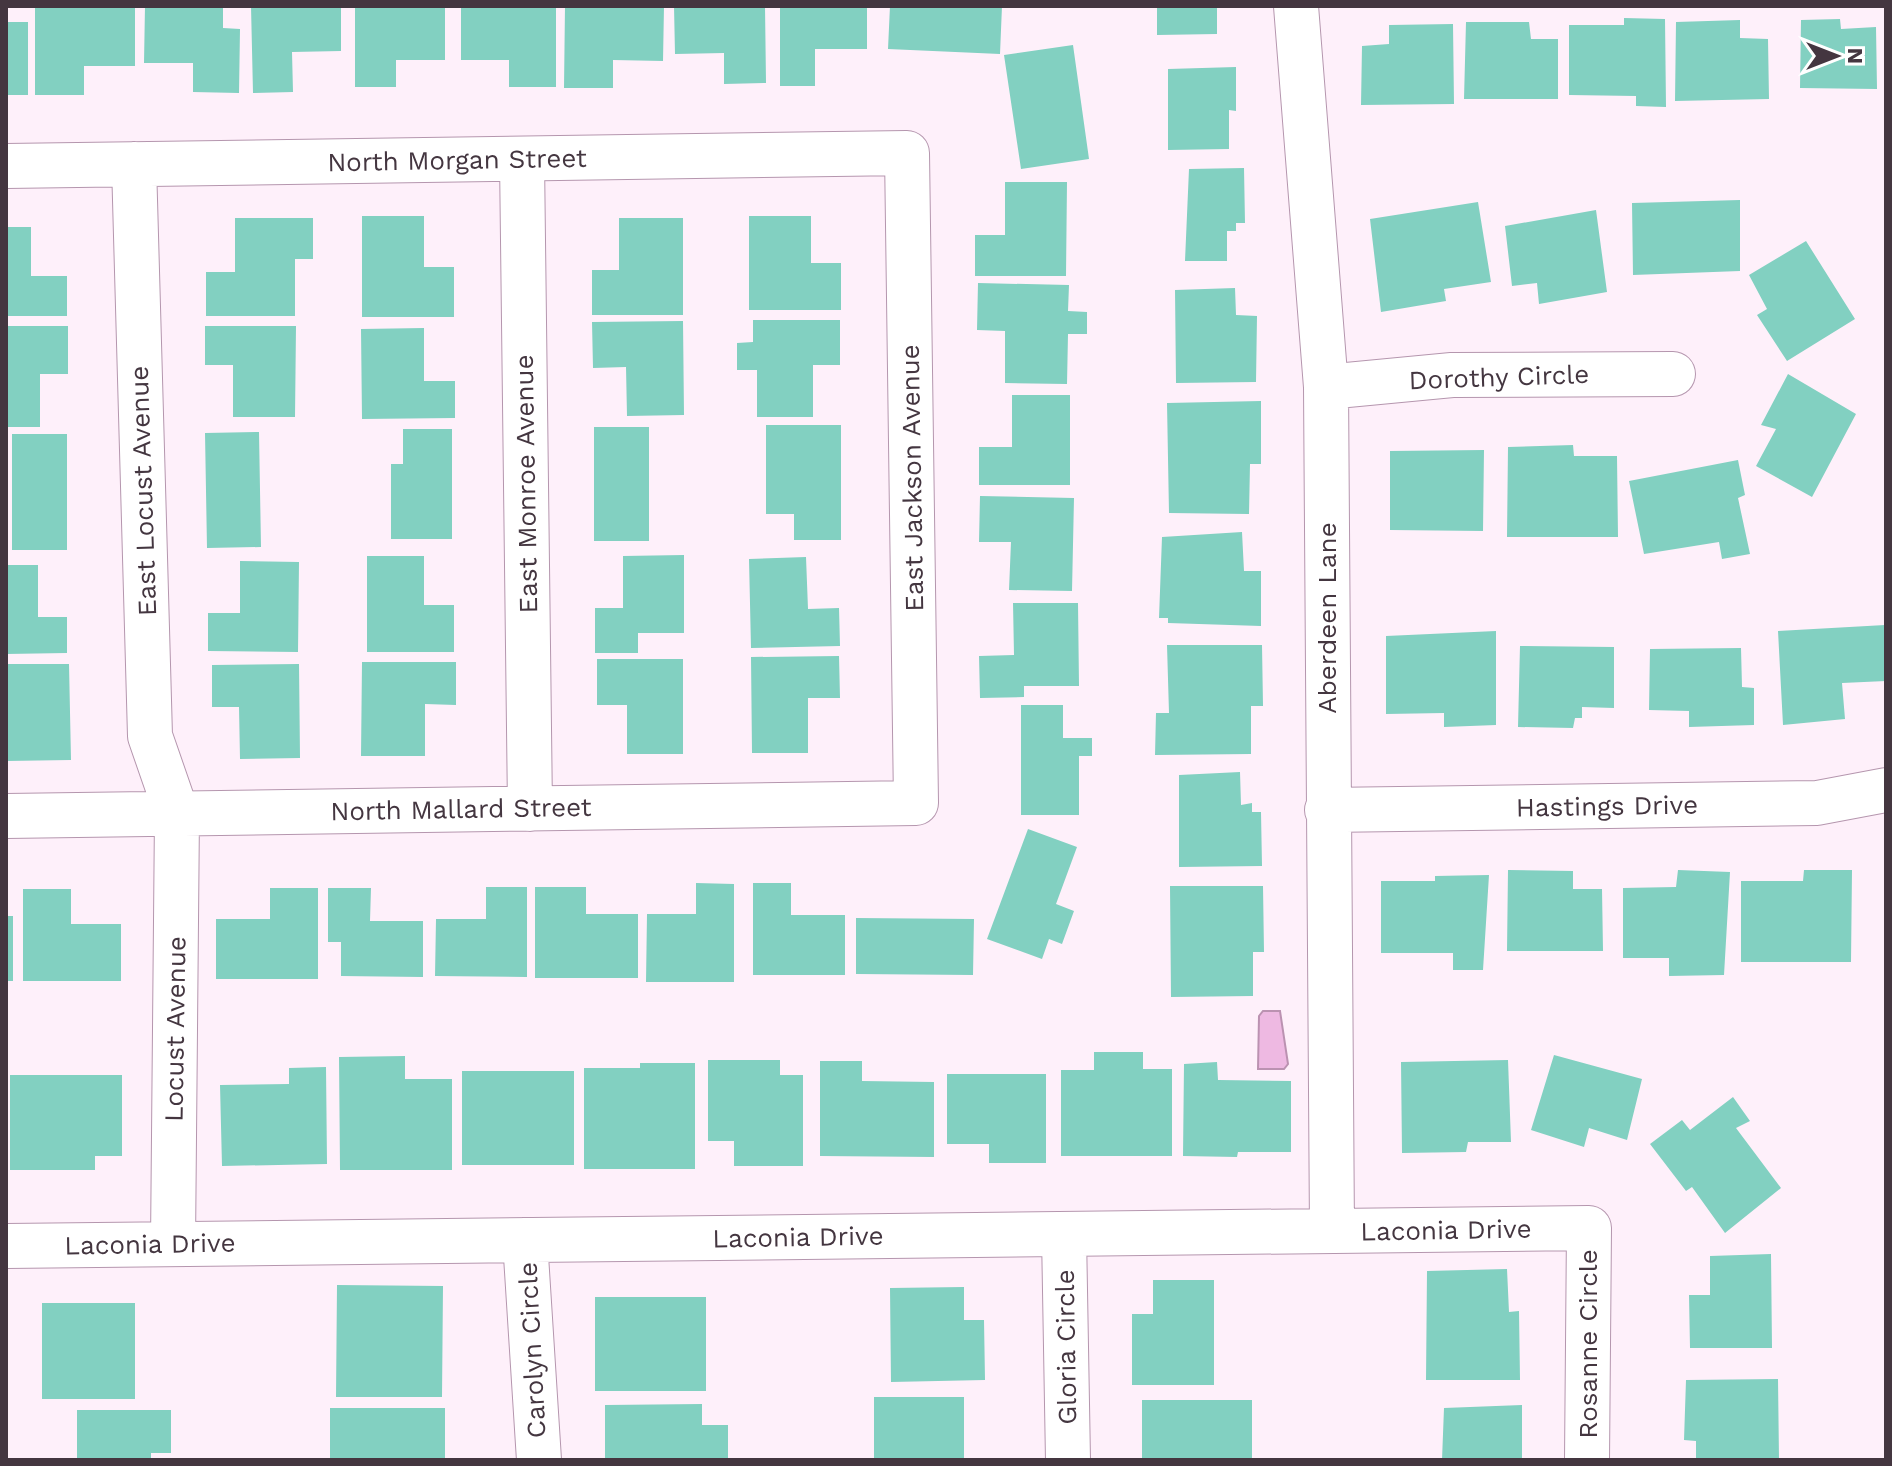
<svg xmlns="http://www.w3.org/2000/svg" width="1892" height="1466" viewBox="0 0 1892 1466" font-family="'Work Sans',sans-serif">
	<rect width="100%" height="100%" fill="#fef0fa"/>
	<path fill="#eeb9e2" stroke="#bb92b1" stroke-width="2" d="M 1263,1011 L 1280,1011 L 1288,1064 L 1284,1069 L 1258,1069 L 1259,1016 Z"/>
	<path fill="#82d0c1" d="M 35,6 L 135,6 L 135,66 L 84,66 L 84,95 L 35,95 Z
		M 145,6 L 223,6 L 223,28 L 240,29 L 239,93 L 193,92 L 193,63 L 144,63 Z
		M 251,6 L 341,6 L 341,51 L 292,52 L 293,92 L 253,93 Z
		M 355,6 L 445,6 L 445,60 L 396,60 L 396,87 L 355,87 Z
		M 461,6 L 556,6 L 556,87 L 509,87 L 509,60 L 461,60 Z
		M 565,6 L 664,6 L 663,61 L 613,60 L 613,88 L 564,88 Z
		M 674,6 L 765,6 L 766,83 L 724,84 L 724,53 L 675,54 Z
		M 780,6 L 867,6 L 867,49 L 815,49 L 815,86 L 780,86 Z
		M 890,6 L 1002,6 L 1000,54 L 888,49 Z
		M 1157,6 L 1217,6 L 1217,34 L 1157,35 Z
		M 1624,18 L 1665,19 L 1666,107 L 1636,106 L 1636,96 L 1569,95 L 1569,25 L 1624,25 Z
		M 1840,19 L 1841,29 L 1876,27 L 1877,89 L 1800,88 L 1801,20 Z
		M 1740,20 L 1740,38 L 1768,39 L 1769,99 L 1675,101 L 1676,22 Z
		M 6,22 L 28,22 L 28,95 L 6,95 Z
		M 1466,22 L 1529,22 L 1531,39 L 1558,39 L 1558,99 L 1464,99 Z
		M 1453,24 L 1454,104 L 1361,105 L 1362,46 L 1389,44 L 1389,25 Z
		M 1073,45 L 1089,159 L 1021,169 L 1004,55 Z
		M 1236,67 L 1236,111 L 1229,110 L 1229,149 L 1168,150 L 1168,69 Z
		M 1244,168 L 1245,223 L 1236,223 L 1236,231 L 1227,231 L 1227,261 L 1185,261 L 1189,169 Z
		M 1005,182 L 1067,182 L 1066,276 L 975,276 L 975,235 L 1005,235 Z
		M 1740,200 L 1740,271 L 1633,275 L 1632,203 Z
		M 1478,202 L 1491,282 L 1444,289 L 1446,301 L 1381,312 L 1370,219 Z
		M 1596,210 L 1607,292 L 1539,304 L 1537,283 L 1512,286 L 1505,226 Z
		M 362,216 L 424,216 L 424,267 L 454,267 L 454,317 L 362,317 Z
		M 749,216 L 811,216 L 811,263 L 841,263 L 841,310 L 749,310 Z
		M 235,218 L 313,218 L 313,259 L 295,259 L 295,316 L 206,316 L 206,272 L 235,272 Z
		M 619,218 L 683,218 L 683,315 L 592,315 L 592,270 L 619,270 Z
		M 6,227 L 31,227 L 31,276 L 67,276 L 67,316 L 6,316 Z
		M 1806,241 L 1855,319 L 1787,361 L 1757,315 L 1767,309 L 1749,275 Z
		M 978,283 L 1069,285 L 1068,311 L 1087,312 L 1087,334 L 1068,334 L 1067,384 L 1005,383 L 1005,331 L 977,330 Z
		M 1235,288 L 1236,315 L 1257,316 L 1256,382 L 1176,383 L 1175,290 Z
		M 753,320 L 840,320 L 840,365 L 813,365 L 813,417 L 757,417 L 757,370 L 737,370 L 737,343 L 753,342 Z
		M 683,321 L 684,415 L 627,416 L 626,367 L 593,368 L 592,322 Z
		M 6,326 L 68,326 L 68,374 L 40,374 L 40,427 L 6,427 Z
		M 205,326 L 296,326 L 295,417 L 233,417 L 233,365 L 205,365 Z
		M 424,328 L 424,381 L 455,381 L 455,418 L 362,419 L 361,329 Z
		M 1788,374 L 1856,414 L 1812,497 L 1756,466 L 1776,429 L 1761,425 Z
		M 1012,395 L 1070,395 L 1070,485 L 979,485 L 979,447 L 1012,447 Z
		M 1261,401 L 1261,464 L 1250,464 L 1249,514 L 1169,513 L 1167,403 Z
		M 766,425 L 841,425 L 841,540 L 794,540 L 794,514 L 766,514 Z
		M 594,427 L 649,427 L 649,541 L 594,541 Z
		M 403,429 L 452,429 L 452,539 L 391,539 L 391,464 L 403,464 Z
		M 259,432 L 261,547 L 207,548 L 205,433 Z
		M 12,434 L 67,434 L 67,550 L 12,550 Z
		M 1573,445 L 1574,456 L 1617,456 L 1618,537 L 1507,537 L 1508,447 Z
		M 1484,450 L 1483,531 L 1390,530 L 1390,451 Z
		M 1738,460 L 1745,495 L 1738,498 L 1750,554 L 1722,559 L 1719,542 L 1644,554 L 1629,481 Z
		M 980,496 L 1074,498 L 1072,591 L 1009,590 L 1011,542 L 979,542 Z
		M 1242,532 L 1244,571 L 1261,571 L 1261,626 L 1168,623 L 1168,618 L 1159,618 L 1162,537 Z
		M 684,555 L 684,633 L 638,633 L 638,653 L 595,653 L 595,608 L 623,608 L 623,556 Z
		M 367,556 L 424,556 L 424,605 L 454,605 L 454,652 L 367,652 Z
		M 806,557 L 808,609 L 839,608 L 840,646 L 751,648 L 749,559 Z
		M 240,561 L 299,562 L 298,652 L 208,651 L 208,613 L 240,613 Z
		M 6,565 L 38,565 L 38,617 L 67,617 L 67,653 L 6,654 Z
		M 1013,603 L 1078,603 L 1079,686 L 1024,686 L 1024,697 L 980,698 L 979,656 L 1014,655 Z
		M 1885,625 L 1886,681 L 1842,683 L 1845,719 L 1783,725 L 1778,631 Z
		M 1496,631 L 1496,725 L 1444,727 L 1444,713 L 1386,714 L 1386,636 Z
		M 1167,645 L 1262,645 L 1263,706 L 1251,706 L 1251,754 L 1155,755 L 1156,713 L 1169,713 Z
		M 1520,646 L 1614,647 L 1614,708 L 1582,707 L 1582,718 L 1575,718 L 1573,728 L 1518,727 Z
		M 1741,648 L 1742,687 L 1754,688 L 1754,725 L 1689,727 L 1689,711 L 1649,710 L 1650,649 Z
		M 839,656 L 840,698 L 808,698 L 808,753 L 752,753 L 751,657 Z
		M 597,659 L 683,659 L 683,754 L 627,754 L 627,705 L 597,705 Z
		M 362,662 L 456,662 L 456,705 L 425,704 L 425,756 L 361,756 Z
		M 6,664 L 69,664 L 71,760 L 6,761 Z
		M 299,664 L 300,758 L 240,759 L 239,707 L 212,707 L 212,665 Z
		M 1021,705 L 1063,705 L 1063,738 L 1092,738 L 1092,756 L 1079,756 L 1079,815 L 1021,815 Z
		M 1240,772 L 1241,805 L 1252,803 L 1252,812 L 1261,812 L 1262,866 L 1179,867 L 1179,775 Z
		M 1028,829 L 1077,847 L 1056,904 L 1074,911 L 1062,944 L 1049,939 L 1042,959 L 987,939 Z
		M 1508,870 L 1573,871 L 1573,889 L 1602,889 L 1603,951 L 1507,951 Z
		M 1678,870 L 1730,872 L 1724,975 L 1669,976 L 1669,958 L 1623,958 L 1623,888 L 1676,887 Z
		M 1804,870 L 1852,870 L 1851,962 L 1741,962 L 1741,881 L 1803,881 Z
		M 1489,875 L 1483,970 L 1453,970 L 1453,953 L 1381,953 L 1381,881 L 1435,881 L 1435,876 Z
		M 696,883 L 734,884 L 734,982 L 646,982 L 647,914 L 696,914 Z
		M 753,883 L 791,883 L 791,915 L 845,915 L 845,975 L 753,975 Z
		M 1170,886 L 1263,886 L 1264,952 L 1253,952 L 1253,996 L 1171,997 Z
		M 486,887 L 527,887 L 527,977 L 435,976 L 436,919 L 486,919 Z
		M 535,887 L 586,887 L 586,914 L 638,914 L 638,978 L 535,978 Z
		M 270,888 L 318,888 L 318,979 L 216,979 L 216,919 L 270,919 Z
		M 328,888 L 371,888 L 370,921 L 423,921 L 423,977 L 341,976 L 341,942 L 328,942 Z
		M 23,889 L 71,889 L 71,924 L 121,924 L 121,981 L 23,981 Z
		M 6,916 L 13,916 L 13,981 L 6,981 Z
		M 856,918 L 974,919 L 973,975 L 856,974 Z
		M 1094,1052 L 1143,1052 L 1143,1069 L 1172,1069 L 1172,1156 L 1061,1156 L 1061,1070 L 1094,1070 Z
		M 1554,1055 L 1642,1079 L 1627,1140 L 1589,1128 L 1584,1147 L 1531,1130 Z
		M 405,1056 L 405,1079 L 452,1079 L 452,1170 L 340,1170 L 339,1057 Z
		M 708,1060 L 780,1060 L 780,1075 L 803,1075 L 803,1166 L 734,1166 L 734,1141 L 708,1141 Z
		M 1508,1060 L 1511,1142 L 1468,1142 L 1466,1152 L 1402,1153 L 1401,1062 Z
		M 820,1061 L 862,1061 L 862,1081 L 934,1082 L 934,1157 L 820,1156 Z
		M 1217,1062 L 1218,1080 L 1291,1081 L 1291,1152 L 1238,1152 L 1237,1157 L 1183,1156 L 1184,1064 Z
		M 640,1063 L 695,1063 L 695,1169 L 584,1169 L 584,1068 L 640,1068 Z
		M 326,1067 L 327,1164 L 222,1166 L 220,1085 L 289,1084 L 289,1068 Z
		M 462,1071 L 574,1071 L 574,1165 L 462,1165 Z
		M 947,1074 L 1046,1074 L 1046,1163 L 989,1163 L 989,1144 L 947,1144 Z
		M 10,1075 L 122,1075 L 122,1156 L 95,1156 L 95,1170 L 10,1170 Z
		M 1733,1097 L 1750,1121 L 1736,1128 L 1781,1188 L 1725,1233 L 1692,1187 L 1686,1191 L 1650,1144 L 1682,1120 L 1690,1130 Z
		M 1771,1254 L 1772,1348 L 1690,1348 L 1689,1295 L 1710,1295 L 1710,1256 Z
		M 1507,1269 L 1509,1312 L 1519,1311 L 1520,1380 L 1426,1380 L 1427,1271 Z
		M 1153,1280 L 1214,1280 L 1214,1385 L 1132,1385 L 1132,1314 L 1153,1314 Z
		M 337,1285 L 443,1286 L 442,1397 L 336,1397 Z
		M 964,1287 L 964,1320 L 984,1320 L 985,1380 L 891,1382 L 890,1288 Z
		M 595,1297 L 706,1297 L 706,1391 L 595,1391 Z
		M 42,1303 L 135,1303 L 135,1399 L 42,1399 Z
		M 1778,1379 L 1779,1460 L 1696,1460 L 1696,1441 L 1684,1440 L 1686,1380 Z
		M 874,1397 L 964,1397 L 964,1460 L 874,1460 Z
		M 1142,1400 L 1252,1400 L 1252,1460 L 1142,1460 Z
		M 702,1404 L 702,1425 L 728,1425 L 728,1460 L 605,1460 L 605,1405 Z
		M 1522,1405 L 1522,1460 L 1442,1460 L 1444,1408 Z
		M 330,1408 L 445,1408 L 445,1460 L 330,1460 Z
		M 77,1410 L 171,1410 L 171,1453 L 151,1453 L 151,1460 L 77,1460 Z"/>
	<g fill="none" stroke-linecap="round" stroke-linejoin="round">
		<defs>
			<path id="minor" d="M 1296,6 L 1326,387 L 1332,1231
				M 522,159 L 530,809
				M 134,164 L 150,736 L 177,814 L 173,1244
				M 6,166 L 907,153 L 916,803 L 6,816
				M 1326,387 L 1452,375 L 1673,374
				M 1327,810 L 1817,803 L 1886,790
				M 1064,1234 L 1068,1460
				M 525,1240 L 539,1460
				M 6,1246 L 1589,1228 L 1587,1460"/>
		</defs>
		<use href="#minor" stroke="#b596ae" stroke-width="46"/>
		<use href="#minor" stroke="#fff" stroke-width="44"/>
	</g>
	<g text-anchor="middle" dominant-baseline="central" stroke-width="7" stroke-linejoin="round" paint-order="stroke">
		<g font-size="26" fill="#443640" stroke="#fff">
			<text transform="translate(457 160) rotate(-1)">North Morgan Street</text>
			<text transform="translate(1499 377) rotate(-2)">Dorothy Circle</text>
			<text transform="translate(912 478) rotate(-91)">East Jackson Avenue</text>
			<text transform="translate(526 484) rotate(-91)">East Monroe Avenue</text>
			<text transform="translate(143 491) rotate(-92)">East Locust Avenue</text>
			<text transform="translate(1327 618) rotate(-90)">Aberdeen Lane</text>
			<text transform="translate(1607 806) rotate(-1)">Hastings Drive</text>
			<text transform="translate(461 809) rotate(-1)">North Mallard Street</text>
			<text transform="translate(175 1029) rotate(-89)">Locust Avenue</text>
			<text transform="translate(1446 1230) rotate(-1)">Laconia Drive</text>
			<text transform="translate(798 1237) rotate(-1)">Laconia Drive</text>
			<text transform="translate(150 1244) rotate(-1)">Laconia Drive</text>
			<text transform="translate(1588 1344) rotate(-90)">Rosanne Circle</text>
			<text transform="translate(1066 1347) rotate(-91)">Gloria Circle</text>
			<text transform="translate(532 1350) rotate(-93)">Carolyn Circle</text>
		</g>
	</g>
	<rect width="1892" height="1466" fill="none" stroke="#443640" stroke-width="16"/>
	<g transform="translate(1836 56) rotate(90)" stroke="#ffffff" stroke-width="6" paint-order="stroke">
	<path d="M0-6L14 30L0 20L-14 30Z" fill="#443640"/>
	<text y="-12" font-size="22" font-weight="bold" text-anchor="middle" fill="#443640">N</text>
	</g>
</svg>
